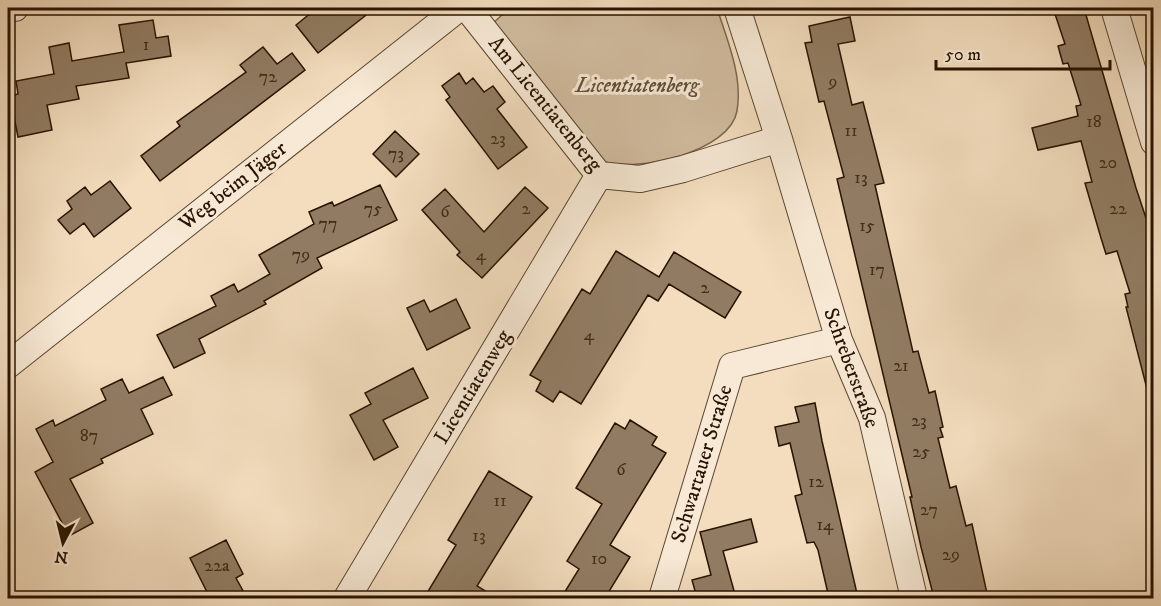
<svg xmlns="http://www.w3.org/2000/svg" width="1161" height="606" viewBox="0 0 1161 606" font-family="'IM FELL DW Pica',serif">
	<rect width="100%" height="100%" fill="#f3ddbe"/>
	<filter id="stains"><feTurbulence type="fractalNoise" baseFrequency=".00333" numOctaves="4"/><feColorMatrix values="0 0 0 0 .2 0 0 0 0 .09 0 0 0 0 .02 0 0 0 .5 -.17"/></filter>
	<radialGradient id="worn" r=".72"><stop offset=".6" stop-color="#630" stop-opacity="0"/><stop offset="1" stop-color="#630" stop-opacity=".3"/></radialGradient>
	<path fill="#d0bb9e" stroke="#7c6750" stroke-width="1.5" d="M 510,8 L 717,8 C 727,40 743,76 737,111 C 730,152 638,172 605,162 L 493,23 Z"/>
	<path fill="#917c63" stroke="#271301" stroke-width="1.5" d="M 317,8 L 375,8 L 318,53 L 296,25 Z
		M 1053,8 L 1084,8 L 1136,188 L 1151,233 L 1154,232 L 1154,388 L 1147,389 L 1126,307 L 1128,307 L 1125,294 L 1130,293 L 1117,251 L 1106,254 L 1101,238 L 1085,183 L 1092,182 L 1081,141 L 1038,150 L 1032,128 L 1078,116 L 1076,106 L 1081,105 L 1068,63 L 1063,64 L 1058,46 L 1065,44 Z
		M 850,17 L 855,41 L 838,44 L 852,105 L 863,102 L 884,183 L 875,185 L 913,352 L 918,351 L 929,393 L 935,391 L 943,427 L 940,428 L 943,437 L 938,438 L 950,488 L 956,486 L 966,526 L 972,524 L 988,598 L 934,598 L 921,547 L 910,497 L 912,497 L 837,179 L 844,177 L 824,101 L 819,102 L 805,43 L 812,42 L 809,26 Z
		M 153,20 L 156,38 L 168,36 L 171,56 L 126,63 L 129,78 L 76,86 L 79,99 L 47,105 L 52,130 L 18,137 L 10,96 L 18,94 L 16,81 L 54,74 L 49,47 L 69,43 L 72,61 L 124,52 L 119,25 Z
		M 263,47 L 277,64 L 292,53 L 305,70 L 160,181 L 141,156 L 180,126 L 177,122 L 246,72 L 240,65 Z
		M 459,73 L 466,84 L 473,78 L 484,92 L 493,86 L 505,102 L 497,109 L 527,147 L 498,169 L 446,100 L 450,97 L 442,86 Z
		M 395,131 L 419,154 L 396,177 L 373,154 Z
		M 110,181 L 131,208 L 94,237 L 84,223 L 70,234 L 58,220 L 72,209 L 67,201 L 85,187 L 91,195 Z
		M 380,185 L 397,220 L 317,258 L 322,268 L 264,301 L 266,304 L 199,339 L 205,353 L 174,368 L 157,335 L 216,306 L 211,296 L 234,284 L 238,292 L 270,274 L 259,255 L 314,224 L 309,212 L 332,202 L 334,206 Z
		M 525,187 L 548,208 L 482,278 L 457,255 L 460,252 L 422,210 L 445,189 L 484,232 Z
		M 616,251 L 659,277 L 674,252 L 741,292 L 725,318 L 669,284 L 658,301 L 648,295 L 581,404 L 560,391 L 553,402 L 536,391 L 541,381 L 530,375 L 582,289 L 590,294 Z
		M 456,299 L 470,328 L 427,350 L 407,308 L 424,300 L 430,312 Z
		M 413,368 L 428,398 L 383,420 L 398,447 L 374,460 L 350,415 L 371,404 L 365,393 Z
		M 163,377 L 172,395 L 141,409 L 153,434 L 101,459 L 103,463 L 70,479 L 93,523 L 69,536 L 35,472 L 53,462 L 36,429 L 53,420 L 55,426 L 106,400 L 101,389 L 122,379 L 129,393 Z
		M 815,403 L 822,441 L 858,598 L 829,598 L 818,550 L 814,542 L 807,543 L 795,496 L 802,494 L 790,443 L 779,446 L 775,427 L 799,422 L 795,407 Z
		M 630,420 L 657,437 L 652,445 L 666,453 L 610,545 L 630,557 L 605,598 L 561,598 L 579,569 L 567,561 L 602,504 L 576,488 L 615,423 L 625,429 Z
		M 489,471 L 532,497 L 477,586 L 497,598 L 424,598 L 456,545 L 448,540 Z
		M 751,519 L 757,542 L 723,551 L 736,598 L 697,598 L 692,580 L 711,575 L 700,532 Z
		M 226,540 L 243,574 L 236,578 L 247,598 L 210,598 L 190,558 Z"/>
	<g fill="none" stroke-linecap="round" stroke-linejoin="round">
		<defs>
			<path id="minor" d="M 467,8 L 599,175 L 640,179 L 683,169 L 779,139 L 737,8
				M 1114,8 L 1154,142
				M 8,9 L 15,8
				M 779,139 L 839,340 L 872,418 L 914,598
				M 8,365 L 459,8
				M 347,598 L 599,175
				M 662,598 L 732,366 L 839,340"/>
		</defs>
		<use href="#minor" stroke="#5a4630" stroke-width="28"/>
		<use href="#minor" stroke="#f7e9d5" stroke-width="26"/>
	</g>
	<g text-anchor="middle" dominant-baseline="central" stroke-width="6" stroke-linejoin="round" paint-order="stroke">
		<g font-size="18" fill="#422d1a">
			<text x="146" y="45">1</text>
			<text x="268" y="77">72</text>
			<text x="833" y="82">9</text>
			<text x="1094" y="122">18</text>
			<text x="851" y="131">11</text>
			<text x="498" y="139">23</text>
			<text x="396" y="154">73</text>
			<text x="1108" y="163">20</text>
			<text x="861" y="178">13</text>
			<text x="373" y="209">75</text>
			<text x="526" y="209">2</text>
			<text x="1118" y="209">22</text>
			<text x="445" y="212">6</text>
			<text x="328" y="224">77</text>
			<text x="867" y="226">15</text>
			<text x="301" y="255">79</text>
			<text x="481" y="255">4</text>
			<text x="877" y="270">17</text>
			<text x="705" y="288">2</text>
			<text x="589" y="335">4</text>
			<text x="901" y="366">21</text>
			<text x="919" y="421">23</text>
			<text x="89" y="436">87</text>
			<text x="921" y="452">25</text>
			<text x="621" y="470">6</text>
			<text x="816" y="482">12</text>
			<text x="500" y="501">11</text>
			<text x="929" y="510">27</text>
			<text x="825" y="525">14</text>
			<text x="479" y="536">13</text>
			<text x="951" y="555">29</text>
			<text x="599" y="559">10</text>
			<text x="217" y="566">22a</text>
		</g>
		<g font-size="21" font-style="italic" fill="#624e38" stroke="#f7e9d5">
			<text x="637" y="86">Licentiatenberg</text>
		</g>
		<g font-size="21" fill="#271301" stroke="#f7e9d5">
			<text transform="translate(545 104) rotate(51)">Am Licentiatenberg</text>
			<text transform="translate(233 186) rotate(-38)">Weg beim Jäger</text>
			<text transform="translate(851 368) rotate(70)">Schreberstraße</text>
			<text transform="translate(473 387) rotate(-59)">Licentiatenweg</text>
			<text transform="translate(702 464) rotate(-73)">Schwartauer Straße</text>
		</g>
	</g>
	<rect width="1161" height="606" fill="none" stroke="#f3ddbe" stroke-width="30"/>
	<rect x="9" y="9" width="1143" height="588" fill="none" stroke="#271301" stroke-width="3"/>
	<rect x="15" y="15" width="1131" height="576" fill="none" stroke="#271301" stroke-width="1.5"/>
	<g transform="translate(63 543) rotate(187)" stroke="#f7e9d5" stroke-width="4.5" paint-order="stroke">
	<path d="M0-4.5L10 22L0 15L-10 22Z" fill="#271301"/>
	<text y="-9" font-size="16" font-weight="bold" text-anchor="middle" fill="#271301">N</text>
	</g>
	<path d="M936 60v9h174v-9" fill="none" stroke="#271301" stroke-width="3"/>
	<text x="945" y="60" font-size="18" fill="#271301" stroke="#f7e9d5" stroke-width="4.5" paint-order="stroke">50 m</text>
	<rect width="100%" height="100%" filter="url(#stains)"/>
	<rect width="100%" height="100%" fill="url(#worn)"/>
</svg>
